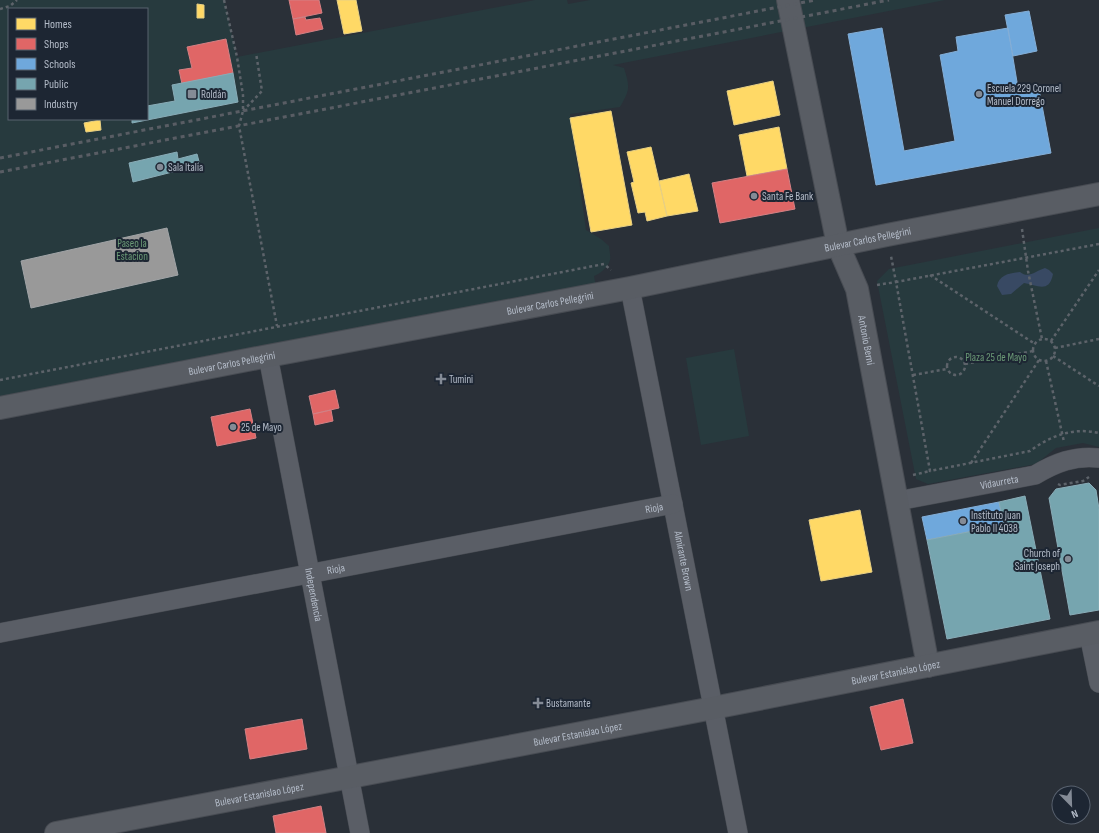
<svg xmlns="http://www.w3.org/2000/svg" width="1099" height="833" viewBox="0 0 1099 833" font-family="'Sofia Sans Condensed',sans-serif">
	<rect width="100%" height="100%" fill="#2a3038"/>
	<path fill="#273a3e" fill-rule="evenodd" d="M 0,0 L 224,0 L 237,57 L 535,0 L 567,0 L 568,4 L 590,0 L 945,0 L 613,65 L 624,68 C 630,87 630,90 620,107 L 570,114 L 586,230 L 601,239 L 609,246 C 609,250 611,256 610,260 C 609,266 600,274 594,276 L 597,294 L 0,408 ZM 9,9 L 147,9 L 147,119 L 9,119 Z
		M 1099,228 L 1099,447 L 1083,443 L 1056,448 L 1036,464 L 928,484 L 916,479 L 877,281 L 889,269 Z
		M 734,349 L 749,436 L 701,445 L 686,358 Z"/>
	<path fill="#384963" d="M 1045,268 L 1049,270 L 1053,274 C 1049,294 1037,285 1024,283 L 1011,294 L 1002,295 L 997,286 C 999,275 1009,273 1020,272 C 1029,279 1035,271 1045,268 Z"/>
	<path fill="#ffd966" stroke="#e8d084" d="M 337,0 L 356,0 L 362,31 L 344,34 Z
		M 197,4 L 204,5 L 204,18 L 197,18 Z
		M 773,81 L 780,115 L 734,125 L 727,91 Z
		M 611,111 L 632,225 L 591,232 L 570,118 Z
		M 100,120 L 101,130 L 86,132 L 84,123 Z
		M 779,127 L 787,169 L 747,176 L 739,135 Z
		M 651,147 L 667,216 L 647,221 L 645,212 L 638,213 L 631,183 L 634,182 L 627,152 Z
		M 689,174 L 698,211 L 667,216 L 659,181 Z
		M 860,510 L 872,572 L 821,581 L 809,520 Z"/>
	<path fill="#e06666" stroke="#d38084" d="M 289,0 L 319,0 L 322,13 L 293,19 Z
		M 305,17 L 306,20 L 320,18 L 323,29 L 296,35 L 293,19 Z
		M 226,39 L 233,73 L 182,84 L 179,70 L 192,68 L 187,47 Z
		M 787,169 L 795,209 L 720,223 L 712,183 Z
		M 335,390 L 339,408 L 313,414 L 309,396 Z
		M 250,409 L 256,438 L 217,446 L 211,417 Z
		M 331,410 L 333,421 L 315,425 L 313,414 Z
		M 903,699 L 913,743 L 881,750 L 870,707 Z
		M 302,719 L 307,749 L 250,759 L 245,729 Z
		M 321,806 L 326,833 L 276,833 L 273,816 Z"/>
	<path fill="#6fa8dc" stroke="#84aed6" d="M 1029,11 L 1037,51 L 1013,56 L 1005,15 Z
		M 882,28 L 904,151 L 955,141 L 940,55 L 958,51 L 956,37 L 1008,28 L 1018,88 L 1038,84 L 1051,153 L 876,185 L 848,34 Z
		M 999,502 L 1004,525 L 927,540 L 922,517 Z"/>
	<path fill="#76a5af" stroke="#89acb7" d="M 233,73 L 238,102 L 132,123 L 132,119 L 147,119 L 147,106 L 175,101 L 172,85 Z
		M 177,152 L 178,159 L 197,154 L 200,165 L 133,182 L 129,163 Z
		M 1089,483 L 1096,490 L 1099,509 L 1099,610 L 1070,615 L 1049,498 L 1056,489 Z
		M 1025,496 L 1050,619 L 947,639 L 927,540 L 1004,525 L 999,502 Z"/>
	<path fill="#999" stroke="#a1a4a7" d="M 167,228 L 178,275 L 31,308 L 21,261 Z"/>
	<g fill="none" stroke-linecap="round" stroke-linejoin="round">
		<defs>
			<g id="street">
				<path id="s1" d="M 630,288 L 738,833"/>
				<path id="s2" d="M 268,356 L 360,833"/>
				<path id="s3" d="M 897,501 L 1035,475 C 1055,463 1075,455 1099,458"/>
				<path id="s4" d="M 0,633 L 673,504"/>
				<path d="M 1089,634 L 1099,683"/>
			</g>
			<g id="secondary">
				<path id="s5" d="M 788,0 L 838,245 L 857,289 L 928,666"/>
				<path id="s6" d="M 0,408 L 268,356 L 630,288 L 887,235 L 1099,194"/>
				<path id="s7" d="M 56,833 L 713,708 L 1099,632"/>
			</g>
		</defs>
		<use href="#street" stroke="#484c53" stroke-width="20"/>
		<use href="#secondary" stroke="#484c53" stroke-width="24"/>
		<path stroke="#5d636a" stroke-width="2.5" stroke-dasharray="3 3" stroke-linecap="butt" d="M 224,0 L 237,57 L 243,95 L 243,111 L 239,126 L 277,326
			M 0,9 L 10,6 L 17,0
			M 243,111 L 262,91 L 256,53
			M 1022,229 L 1028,271 L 1042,339
			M 1099,244 L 896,282 L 930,471 L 1030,451 C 1050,436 1073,427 1099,433
			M 930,275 L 1035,344
			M 877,285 L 896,282 L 891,256
			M1033 350a11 11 0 1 1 22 0a11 11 0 1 1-22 0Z
			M 1051,341 L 1099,270
			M 1055,348 L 1099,339
			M 1053,356 L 1099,386
			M947 366a9 9 0 1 1 18 0a9 9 0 1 1-18 0Z
			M 1046,361 L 1064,442
			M 965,364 L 1033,351
			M 913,375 L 947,369
			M 0,380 L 604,264 L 611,270
			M 971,463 L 1039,360
			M 913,475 L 930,471 L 930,472
			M 1058,484 L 1060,485 L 1083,481 L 1089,477"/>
		<use href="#street" stroke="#5a5e66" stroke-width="19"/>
		<use href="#secondary" stroke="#595d64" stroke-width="22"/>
		<path stroke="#595d64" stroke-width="3" stroke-dasharray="4 4" stroke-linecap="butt" d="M 0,158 L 815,0
			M 0,172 L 889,0"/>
	</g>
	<g fill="#848b96" stroke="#1d2633" stroke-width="1.5">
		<rect x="187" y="89" width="10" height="10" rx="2"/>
		<circle cx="979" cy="94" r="4"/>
		<circle cx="160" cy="167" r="4"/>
		<circle cx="754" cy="196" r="4"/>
		<path d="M439 373h4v4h4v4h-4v4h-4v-4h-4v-4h4z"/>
		<circle cx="233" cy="427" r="4"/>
		<circle cx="963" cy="521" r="4"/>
		<circle cx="1068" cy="559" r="4"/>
		<path d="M536 697h4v4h4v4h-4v4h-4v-4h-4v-4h4z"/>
	</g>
	<g text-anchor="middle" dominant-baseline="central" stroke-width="4" stroke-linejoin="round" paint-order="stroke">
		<g font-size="11" fill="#b4bcc9" stroke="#1d2633" text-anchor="start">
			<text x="987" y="88">Escuela 229 Coronel<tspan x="987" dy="13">Manuel Dorrego</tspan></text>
			<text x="201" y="94">Roldán</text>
			<text x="168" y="167">Sala Italia</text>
			<text x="762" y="196">Santa Fe Bank</text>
			<text x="449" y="379">Tumini</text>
			<text x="241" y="427">25 de Mayo</text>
			<text x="971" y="515">Instituto Juan<tspan x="971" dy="13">Pablo II 4038</tspan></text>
			<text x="1060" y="553" text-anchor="end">Church of<tspan x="1060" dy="13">Saint Joseph</tspan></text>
			<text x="546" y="703">Bustamante</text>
		</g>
		<g font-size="11" fill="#b4bcc9" stroke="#1d2633">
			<text stroke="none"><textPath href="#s6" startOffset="884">Bulevar Carlos Pellegrini</textPath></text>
			<text stroke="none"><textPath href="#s6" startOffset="560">Bulevar Carlos Pellegrini</textPath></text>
			<text stroke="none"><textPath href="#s5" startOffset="350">Antonio Berni</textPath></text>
			<text stroke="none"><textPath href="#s6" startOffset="236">Bulevar Carlos Pellegrini</textPath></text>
			<text stroke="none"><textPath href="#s3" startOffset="104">Vidaurreta</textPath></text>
			<text stroke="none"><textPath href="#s4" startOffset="666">Rioja</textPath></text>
			<text stroke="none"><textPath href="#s1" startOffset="278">Almirante Brown</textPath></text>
			<text stroke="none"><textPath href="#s4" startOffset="342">Rioja</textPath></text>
			<text stroke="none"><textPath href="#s2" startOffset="243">Independencia</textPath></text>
			<text stroke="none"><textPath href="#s7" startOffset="855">Bulevar Estanislao López</textPath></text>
			<text stroke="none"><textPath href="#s7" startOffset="531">Bulevar Estanislao López</textPath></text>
			<text stroke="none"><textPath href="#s7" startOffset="207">Bulevar Estanislao López</textPath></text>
		</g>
		<g font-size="11" fill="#6b9a76" stroke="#1d2633">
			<text x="132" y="243">Paseo la<tspan x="132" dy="13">Estacion</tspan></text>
			<text x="996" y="357">Plaza 25 de Mayo</text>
		</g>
	</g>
	<rect x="8" y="8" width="140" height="112" fill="#1d2633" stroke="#59626f"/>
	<rect x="16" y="18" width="20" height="12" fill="#ffd966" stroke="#59626f"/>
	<text x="44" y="28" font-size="12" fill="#b4bcc9">Homes</text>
	<rect x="16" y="38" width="20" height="12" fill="#e06666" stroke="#59626f"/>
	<text x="44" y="48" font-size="12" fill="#b4bcc9">Shops</text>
	<rect x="16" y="58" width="20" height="12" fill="#6fa8dc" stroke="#59626f"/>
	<text x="44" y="68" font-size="12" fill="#b4bcc9">Schools</text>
	<rect x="16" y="78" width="20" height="12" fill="#76a5af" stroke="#59626f"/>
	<text x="44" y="88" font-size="12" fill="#b4bcc9">Public</text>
	<rect x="16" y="98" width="20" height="12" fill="#999999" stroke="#59626f"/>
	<text x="44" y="108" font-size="12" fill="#b4bcc9">Industry</text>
	<g transform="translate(1071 805) rotate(157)"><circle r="19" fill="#1d2633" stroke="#59626f"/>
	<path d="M0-3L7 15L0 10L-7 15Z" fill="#848b96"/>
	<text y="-6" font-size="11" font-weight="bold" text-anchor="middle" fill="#b4bcc9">N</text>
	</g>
</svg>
